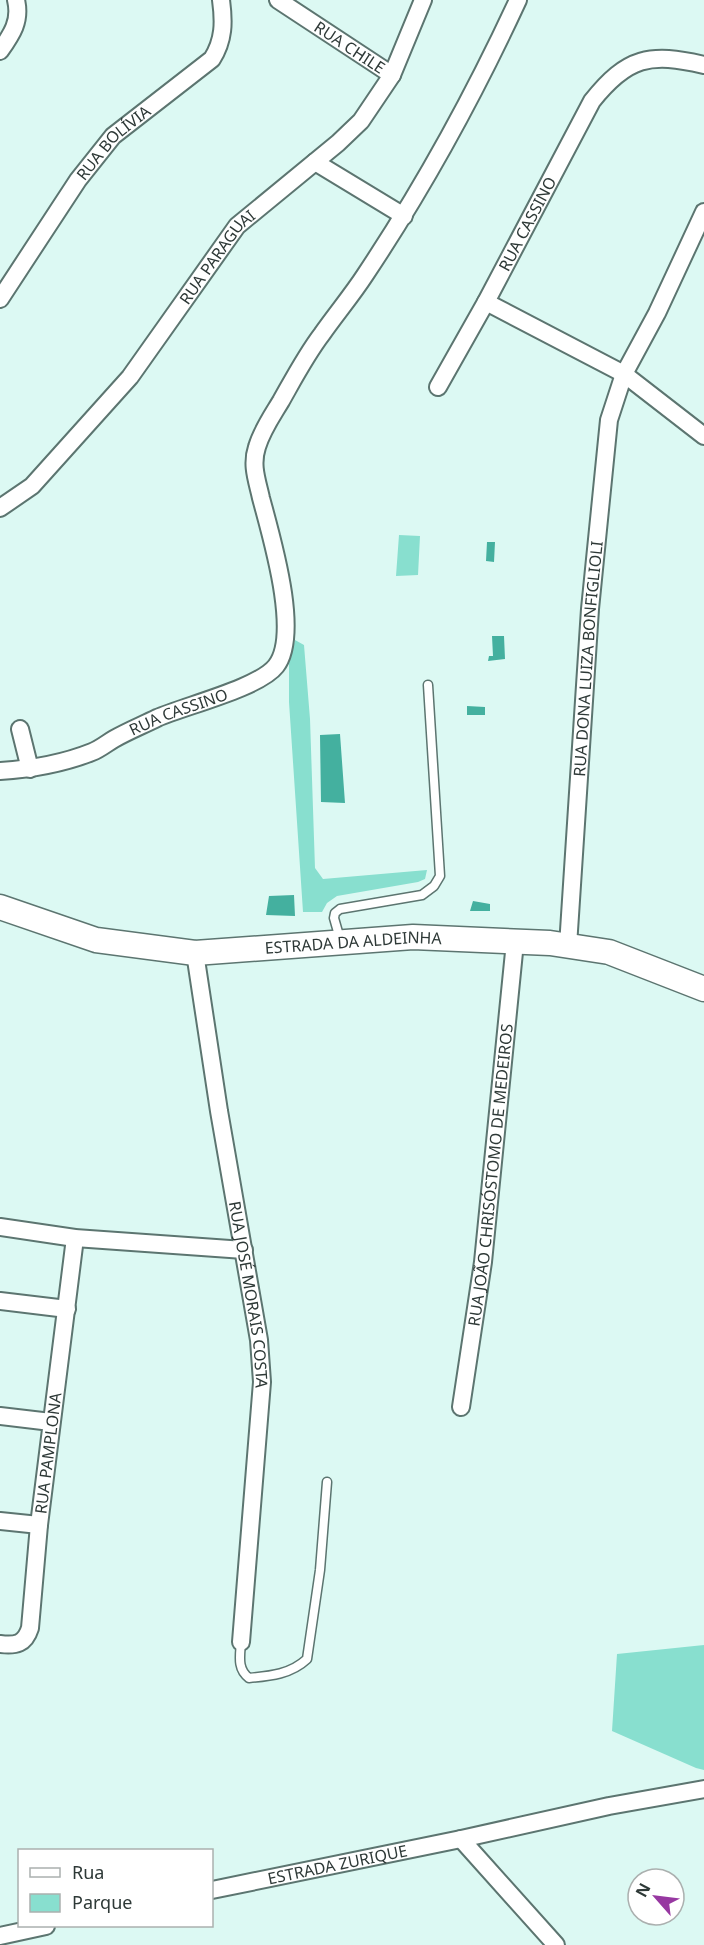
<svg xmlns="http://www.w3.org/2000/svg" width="704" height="1945" viewBox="0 0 704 1945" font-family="'Noto Sans',sans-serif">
	<rect width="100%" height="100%" fill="#dcf9f3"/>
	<path fill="#88dfcf" d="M 399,535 L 420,536 L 418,575 L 396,576 Z
		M 295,640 L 304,645 L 310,719 L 315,868 L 323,879 L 427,870 L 425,879 L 418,882 L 337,896 L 327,903 L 322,912 L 303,912 L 289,702 L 289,663 Z
		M 704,1645 L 704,1770 L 696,1768 L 612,1731 L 617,1654 Z"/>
	<path fill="#44b09f" d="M 487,542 L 495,542 L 494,562 L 486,561 Z
		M 492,636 L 504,636 L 505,659 L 488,661 L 489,656 L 493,656 Z
		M 467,706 L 485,707 L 485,715 L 467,715 Z
		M 340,734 L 345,803 L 321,802 L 320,735 Z
		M 294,895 L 295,916 L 266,915 L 269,896 Z
		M 473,901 L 490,904 L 490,911 L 470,911 Z"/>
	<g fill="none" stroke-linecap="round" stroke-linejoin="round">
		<defs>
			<path id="lane" d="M 340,939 L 334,918 L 335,913 L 340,909 L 422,895 L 434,886 L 440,876 L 428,685
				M 241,1642 C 240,1656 237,1669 249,1678 C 271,1676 291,1674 307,1659 L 320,1570 L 327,1482"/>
			<g id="street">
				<path id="s1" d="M 278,0 L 392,75"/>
				<path d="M 0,51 C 12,34 21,21 16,0"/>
				<path d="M 315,162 L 404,216"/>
				<path id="s2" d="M 0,299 L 78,180 L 113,136 L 212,59 C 224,40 224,22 221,0"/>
				<path d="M 486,302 L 624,374 L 704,436"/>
				<path id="s3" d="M 438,387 L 486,302 L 592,101 C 627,57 650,52 704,65"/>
				<path id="s4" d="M 0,508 L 32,486 L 130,377 L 237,226 L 338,143 L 361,121 L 392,75 L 423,0"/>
				<path d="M 20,729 L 30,769"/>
				<path id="s5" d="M 0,771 C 32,769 62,764 92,752 C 100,749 107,743 114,739 C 128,731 143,725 157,718 C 184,706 259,688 276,666 C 301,634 271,536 261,498 C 257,480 251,465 257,447 C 262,430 272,416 281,401 C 294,378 306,355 322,334 C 336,314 352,295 365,275 C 423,188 474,95 518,0"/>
				<path id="s6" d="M 568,946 L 590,609 L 609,420 L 624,374 L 657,313 L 704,212"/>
				<path id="s7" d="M 195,953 L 219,1111 L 259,1340 L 262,1382 L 241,1642"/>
				<path d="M 0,1227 L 75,1238 L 244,1250"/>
				<path d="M 0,1301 L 67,1309"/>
				<path id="s8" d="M 461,1407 L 483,1262 L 515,942"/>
				<path d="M 0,1416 L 51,1422"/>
				<path d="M 0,1521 L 39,1525"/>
				<path id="s9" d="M 0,1644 C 16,1646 25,1644 30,1628 L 39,1525 L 75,1238"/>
				<path d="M 461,1839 L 556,1945"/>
				<path id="s10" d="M 212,1890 L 461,1839 L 609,1806 L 704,1789"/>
				<path d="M 0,1936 L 46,1926"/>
			</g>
			<g id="secondary">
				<path id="s11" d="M 0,907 L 96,940 L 195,953 L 413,937 L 550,943 L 609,952 L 704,989"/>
			</g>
		</defs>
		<use href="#lane" stroke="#5c7570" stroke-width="11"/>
		<use href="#street" stroke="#5c7570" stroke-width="20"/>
		<use href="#secondary" stroke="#5c7570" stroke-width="27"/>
		<use href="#lane" stroke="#fff" stroke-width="8"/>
		<use href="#street" stroke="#fff" stroke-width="16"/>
		<use href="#secondary" stroke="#fff" stroke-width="24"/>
	</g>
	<g text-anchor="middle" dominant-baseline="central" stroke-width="6" stroke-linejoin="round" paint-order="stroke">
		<g font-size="16" fill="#2e3937" stroke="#fff">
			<text stroke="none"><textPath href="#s1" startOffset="86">RUA CHILE</textPath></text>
			<text stroke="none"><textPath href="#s2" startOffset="194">RUA BOLÍVIA</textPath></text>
			<text stroke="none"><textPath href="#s3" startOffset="186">RUA CASSINO</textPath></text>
			<text stroke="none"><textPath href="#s4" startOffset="334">RUA PARAGUAI</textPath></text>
			<text stroke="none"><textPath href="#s6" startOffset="288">RUA DONA LUIZA BONFIGLIOLI</textPath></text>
			<text stroke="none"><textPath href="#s5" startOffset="190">RUA CASSINO</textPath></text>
			<text stroke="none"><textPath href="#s11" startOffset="360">ESTRADA DA ALDEINHA</textPath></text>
			<text stroke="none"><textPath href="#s8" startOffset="234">RUA JOÃO CHRISÓSTOMO DE MEDEIROS</textPath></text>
			<text stroke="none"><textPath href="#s7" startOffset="346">RUA JOSÉ MORAIS COSTA</textPath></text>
			<text stroke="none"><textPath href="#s9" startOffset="214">RUA PAMPLONA</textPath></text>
			<text stroke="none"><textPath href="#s10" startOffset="128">ESTRADA ZURIQUE</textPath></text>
		</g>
	</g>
	<rect x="18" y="1849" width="195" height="78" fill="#ffffff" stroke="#abb0af" stroke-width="1.5"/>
	<rect x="30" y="1868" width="30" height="9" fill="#ffffff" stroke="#abb0af" stroke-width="1.5"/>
	<text x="72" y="1879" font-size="18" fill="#2e3937">Rua</text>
	<rect x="30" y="1894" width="30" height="18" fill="#88dfcf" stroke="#abb0af" stroke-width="1.5"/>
	<text x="72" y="1909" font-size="18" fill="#2e3937">Parque</text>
	<g transform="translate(656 1897) rotate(298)"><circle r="28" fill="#ffffff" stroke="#abb0af" stroke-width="1.5"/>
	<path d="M0-4.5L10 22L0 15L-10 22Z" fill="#9738a1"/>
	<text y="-9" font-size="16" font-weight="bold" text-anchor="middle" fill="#2e3937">N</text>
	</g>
</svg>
